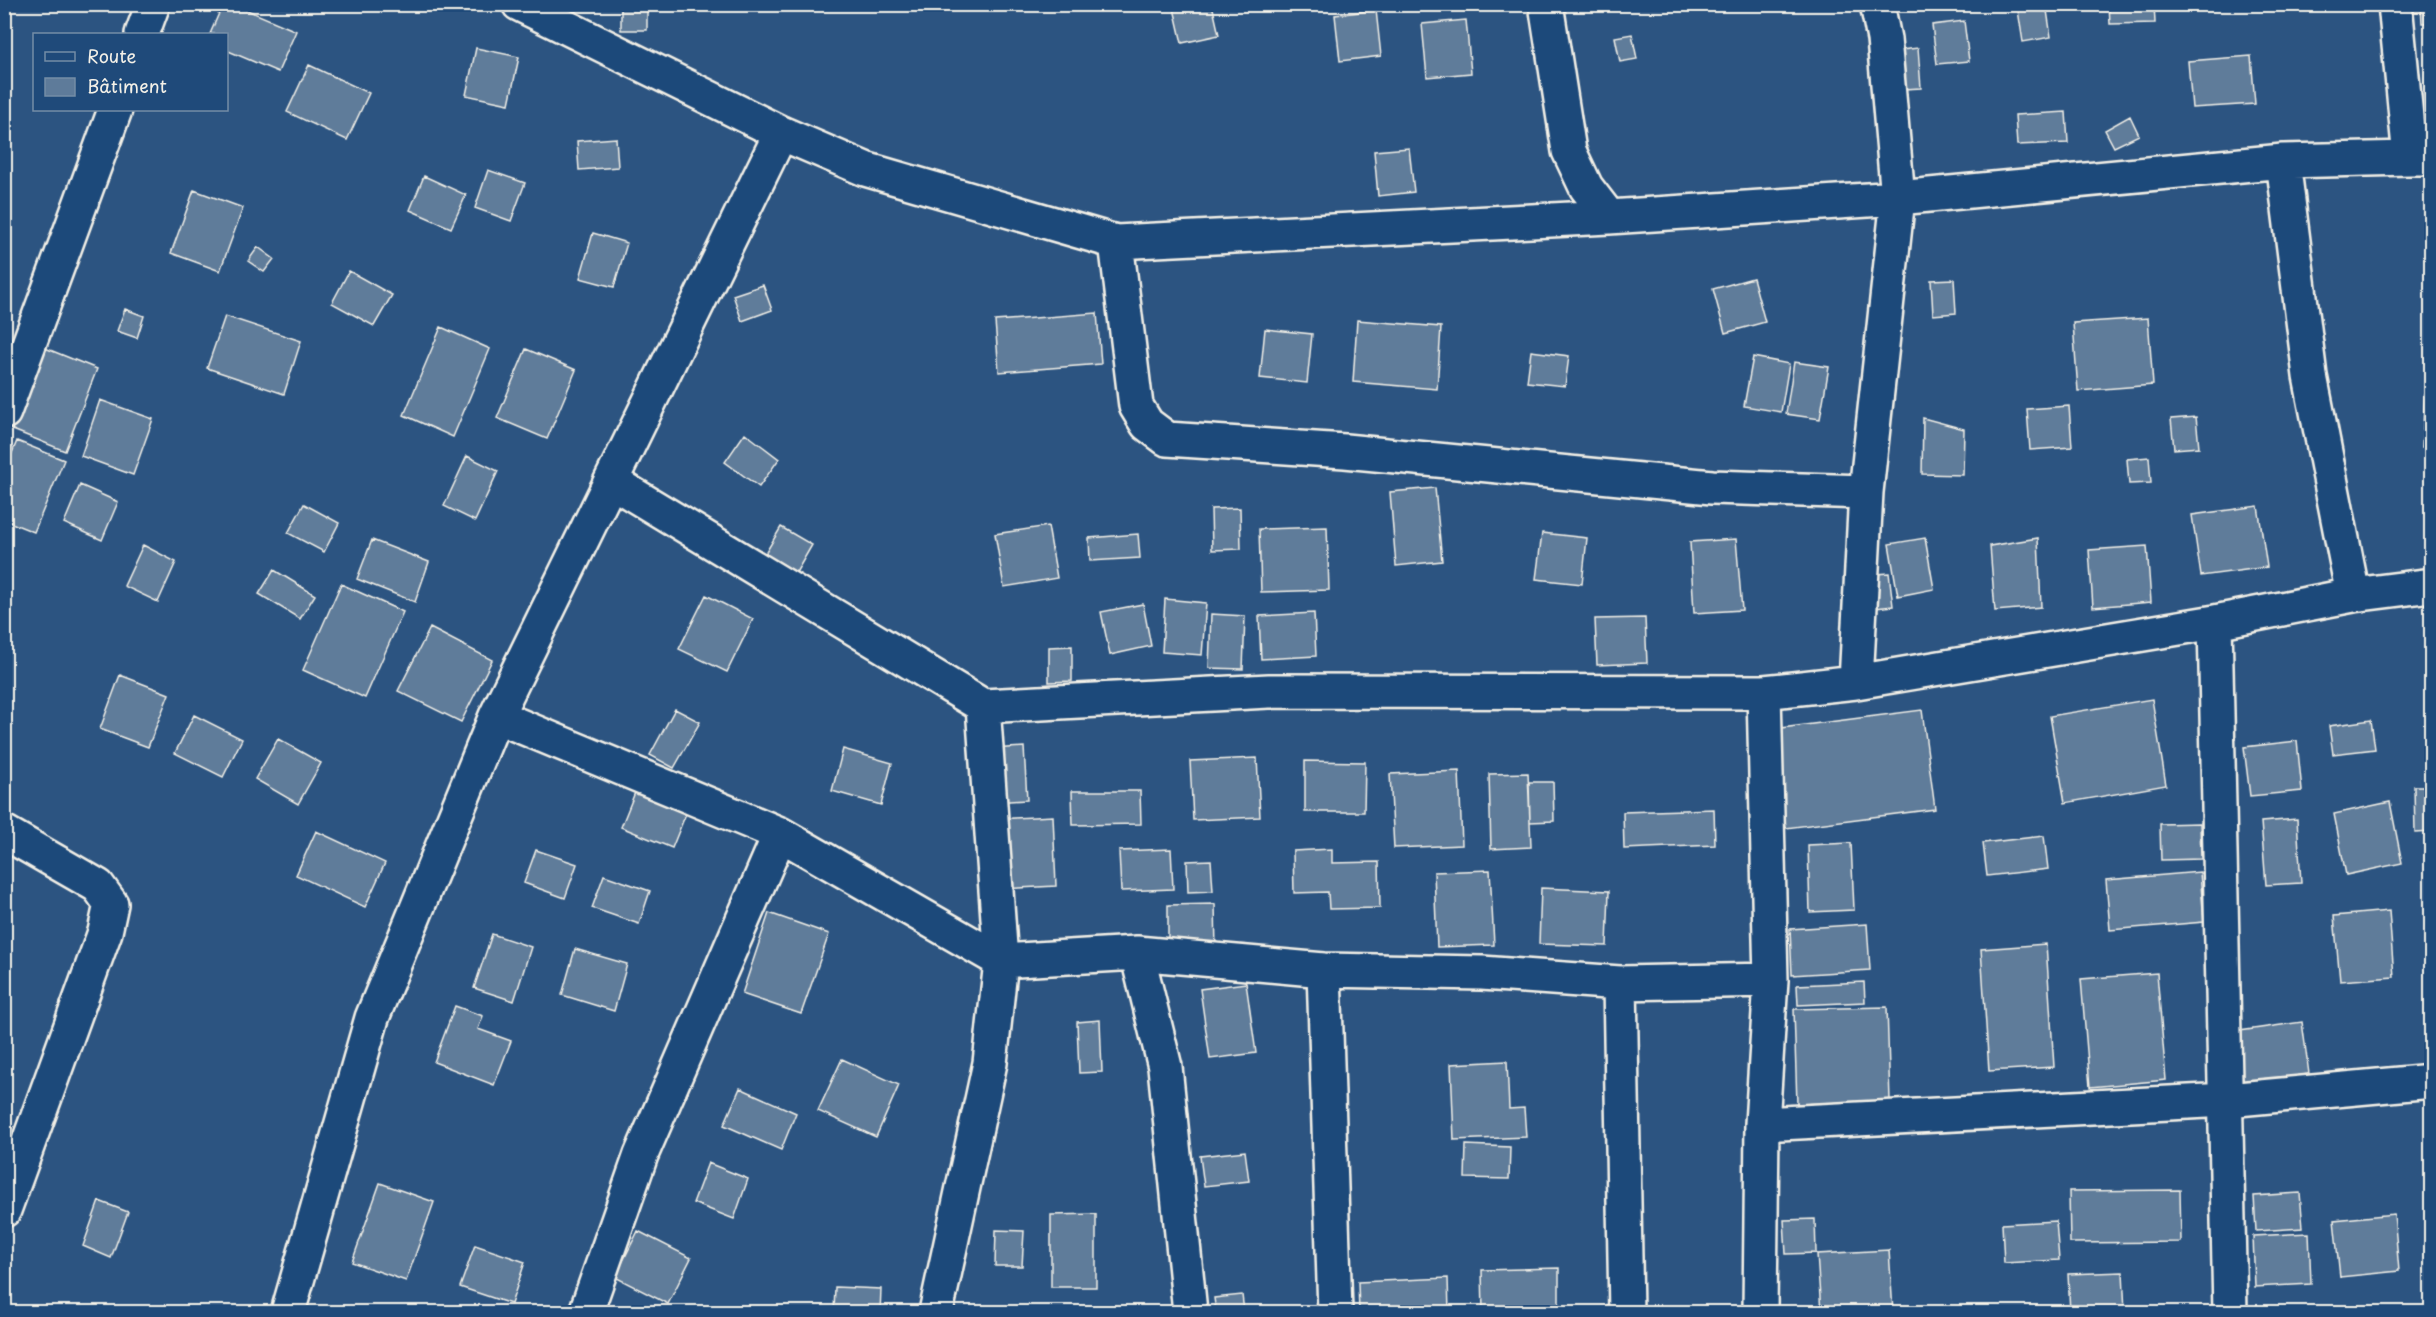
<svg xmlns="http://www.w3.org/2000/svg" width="2436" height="1317" viewBox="0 0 2436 1317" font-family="'Playpen Sans',sans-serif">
	<rect width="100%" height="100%" fill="#2c5481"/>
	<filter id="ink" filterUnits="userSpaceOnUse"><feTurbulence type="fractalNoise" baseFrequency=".0167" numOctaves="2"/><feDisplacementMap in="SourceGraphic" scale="12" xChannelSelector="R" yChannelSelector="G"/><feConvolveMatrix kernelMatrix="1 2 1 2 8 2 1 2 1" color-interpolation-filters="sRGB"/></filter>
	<g filter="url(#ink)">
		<path fill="#5e7b9a" stroke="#f4f1e8" stroke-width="1.5" d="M 223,4 L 233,4 L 296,31 L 278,72 L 226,50 L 226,34 L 210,34 Z
			M 621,4 L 647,4 L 647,30 L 621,30 Z
			M 1173,4 L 1212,4 L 1219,35 L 1182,43 Z
			M 2017,4 L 2046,4 L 2051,37 L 2023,42 Z
			M 2109,4 L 2154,4 L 2155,23 L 2110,24 Z
			M 2421,4 L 2432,4 L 2432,23 L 2422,23 Z
			M 1376,10 L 1381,56 L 1340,61 L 1335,15 Z
			M 1466,20 L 1471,73 L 1427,77 L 1422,24 Z
			M 1964,21 L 1969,61 L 1937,64 L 1932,25 Z
			M 1632,34 L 1637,59 L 1620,62 L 1615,37 Z
			M 476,48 L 519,57 L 509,104 L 466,95 Z
			M 1918,48 L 1921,88 L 1904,89 L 1901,50 Z
			M 2251,56 L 2255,104 L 2192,108 L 2188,61 Z
			M 309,65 L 369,93 L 347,140 L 287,112 Z
			M 2066,112 L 2068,143 L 2017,145 L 2015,115 Z
			M 2130,116 L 2139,135 L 2114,147 L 2105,130 Z
			M 616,138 L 618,167 L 579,170 L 577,141 Z
			M 1409,148 L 1414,192 L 1378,196 L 1374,151 Z
			M 488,170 L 525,183 L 511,221 L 475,208 Z
			M 424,176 L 466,195 L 451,228 L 410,210 Z
			M 194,190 L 243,208 L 220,271 L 171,253 Z
			M 593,233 L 627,243 L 614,287 L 580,278 Z
			M 258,247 L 274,259 L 264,272 L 248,261 Z
			M 349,271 L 392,295 L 374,326 L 332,303 Z
			M 1753,278 L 1765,322 L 1725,333 L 1713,289 Z
			M 1954,279 L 1956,313 L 1933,315 L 1931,280 Z
			M 763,285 L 772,310 L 742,321 L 733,295 Z
			M 125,309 L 144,316 L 137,338 L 117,331 Z
			M 1097,313 L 1101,364 L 999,372 L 995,321 Z
			M 225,316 L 301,341 L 284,394 L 207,368 Z
			M 2148,318 L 2153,385 L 2078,391 L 2073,323 Z
			M 1357,320 L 1441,327 L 1437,389 L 1353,382 Z
			M 441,327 L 490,349 L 453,437 L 404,415 Z
			M 1265,329 L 1312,334 L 1307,383 L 1260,378 Z
			M 40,346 L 97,369 L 65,451 L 8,428 Z
			M 526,349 L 576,370 L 547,439 L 497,418 Z
			M 1531,351 L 1569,356 L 1565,386 L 1527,382 Z
			M 1753,357 L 1789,364 L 1781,412 L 1744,406 Z
			M 1794,362 L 1829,367 L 1820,419 L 1786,414 Z
			M 2425,391 L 2432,392 L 2432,447 L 2422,447 Z
			M 100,400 L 153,419 L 133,475 L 81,456 Z
			M 2069,406 L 2072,447 L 2030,450 L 2027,409 Z
			M 2196,417 L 2199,447 L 2174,449 L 2171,419 Z
			M 1923,418 L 1964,429 L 1963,475 L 1922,474 Z
			M 745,433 L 779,459 L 759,487 L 725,462 Z
			M 17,441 L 64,460 L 34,532 L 4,520 L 4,472 Z
			M 467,456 L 498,471 L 475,521 L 444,506 Z
			M 2149,457 L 2151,483 L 2129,484 L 2127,459 Z
			M 80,485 L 118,502 L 102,540 L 64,523 Z
			M 1435,488 L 1442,561 L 1396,566 L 1390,492 Z
			M 304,504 L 339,523 L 324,552 L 288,533 Z
			M 2258,506 L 2267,567 L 2201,576 L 2192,515 Z
			M 1240,508 L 1241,549 L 1212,550 L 1211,509 Z
			M 1048,526 L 1057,578 L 1004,587 L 995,534 Z
			M 781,527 L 812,545 L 790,583 L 759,564 Z
			M 1327,527 L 1329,590 L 1261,592 L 1259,529 Z
			M 1542,533 L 1587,538 L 1582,584 L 1536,579 Z
			M 1138,534 L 1140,558 L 1090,561 L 1089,538 Z
			M 1925,538 L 1934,589 L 1898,596 L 1889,544 Z
			M 2038,538 L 2041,607 L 1995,611 L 1990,546 Z
			M 1736,539 L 1742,610 L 1694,613 L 1690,542 Z
			M 372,540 L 429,562 L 415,602 L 357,579 Z
			M 143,545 L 176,562 L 158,602 L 124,586 Z
			M 2147,546 L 2151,602 L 2093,607 L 2089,550 Z
			M 274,570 L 315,595 L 300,619 L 259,594 Z
			M 1889,573 L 1893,606 L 1866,609 L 1862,575 Z
			M 341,584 L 403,612 L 365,698 L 303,670 Z
			M 706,595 L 753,619 L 727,672 L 679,649 Z
			M 1165,599 L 1206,603 L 1202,655 L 1162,652 Z
			M 1143,604 L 1151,646 L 1110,655 L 1101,612 Z
			M 1314,613 L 1316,656 L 1261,659 L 1259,616 Z
			M 1211,614 L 1245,616 L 1243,669 L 1209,668 Z
			M 1645,618 L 1647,663 L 1597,665 L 1595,619 Z
			M 430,628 L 492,660 L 461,722 L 398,691 Z
			M 1072,646 L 1072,681 L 1049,682 L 1049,647 Z
			M 120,675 L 169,694 L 148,747 L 100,729 Z
			M 2152,699 L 2166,785 L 2065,803 L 2050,716 Z
			M 675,709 L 700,722 L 674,768 L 650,755 Z
			M 1922,710 L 1935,809 L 1786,828 L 1774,729 Z
			M 194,715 L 242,739 L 223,777 L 175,753 Z
			M 2371,720 L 2375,749 L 2333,754 L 2329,726 Z
			M 278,739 L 321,763 L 298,804 L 255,779 Z
			M 2297,741 L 2302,791 L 2250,796 L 2244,747 Z
			M 1024,747 L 1027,800 L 994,802 L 991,749 Z
			M 843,749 L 892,763 L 881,805 L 832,791 Z
			M 1257,758 L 1260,817 L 1193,820 L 1190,761 Z
			M 1305,761 L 1365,762 L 1364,812 L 1305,812 Z
			M 1459,771 L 1462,845 L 1394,848 L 1390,774 Z
			M 1528,773 L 1531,847 L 1491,849 L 1489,774 Z
			M 1529,782 L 1553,782 L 1554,821 L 1530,822 Z
			M 2414,786 L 2432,786 L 2432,832 L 2415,833 Z
			M 636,790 L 687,811 L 672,848 L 621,827 Z
			M 1072,791 L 1140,791 L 1141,824 L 1073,825 Z
			M 2390,802 L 2402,863 L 2346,875 L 2334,814 Z
			M 1714,809 L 1715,845 L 1624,849 L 1623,812 Z
			M 1053,816 L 1056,886 L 999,889 L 995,819 Z
			M 2297,819 L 2301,883 L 2266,885 L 2261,822 Z
			M 2200,823 L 2201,859 L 2161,860 L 2160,824 Z
			M 316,831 L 385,863 L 365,907 L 296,875 Z
			M 2044,836 L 2048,869 L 1987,876 L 1983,843 Z
			M 1851,843 L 1854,910 L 1810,912 L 1808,845 Z
			M 1171,849 L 1173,889 L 1121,891 L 1119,851 Z
			M 1332,849 L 1332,863 L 1379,862 L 1380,908 L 1329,909 L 1328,892 L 1294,893 L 1293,851 Z
			M 536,850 L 577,864 L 565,898 L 524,883 Z
			M 1211,860 L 1213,891 L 1188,892 L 1187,861 Z
			M 1490,870 L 1494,945 L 1437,947 L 1434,872 Z
			M 2200,872 L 2204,922 L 2110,930 L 2106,880 Z
			M 604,875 L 650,891 L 639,924 L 592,908 Z
			M 1541,888 L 1609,891 L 1607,946 L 1539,944 Z
			M 1215,904 L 1216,950 L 1168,951 L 1168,905 Z
			M 2389,911 L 2394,977 L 2340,981 L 2334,916 Z
			M 769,913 L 829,934 L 801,1014 L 742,994 Z
			M 1867,924 L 1870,970 L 1792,975 L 1790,929 Z
			M 492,934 L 531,947 L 514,1001 L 474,988 Z
			M 2046,944 L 2054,1067 L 1989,1071 L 1981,949 Z
			M 575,949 L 627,964 L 614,1011 L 562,995 Z
			M 2157,973 L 2166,1080 L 2090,1087 L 2081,979 Z
			M 1864,982 L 1865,1002 L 1798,1005 L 1797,985 Z
			M 1246,983 L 1256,1053 L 1210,1059 L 1200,989 Z
			M 455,1006 L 483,1016 L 478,1029 L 511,1041 L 494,1085 L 434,1062 Z
			M 1887,1007 L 1890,1101 L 1797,1104 L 1794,1009 Z
			M 1100,1020 L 1102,1072 L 1079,1073 L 1077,1022 Z
			M 2302,1022 L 2309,1074 L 2241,1084 L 2233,1032 Z
			M 842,1059 L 899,1085 L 876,1137 L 818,1111 Z
			M 1507,1061 L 1509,1109 L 1524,1108 L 1526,1137 L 1454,1140 L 1451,1064 Z
			M 740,1088 L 796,1113 L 781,1150 L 724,1125 Z
			M 1466,1145 L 1510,1147 L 1509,1179 L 1465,1178 Z
			M 1245,1151 L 1249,1181 L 1204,1186 L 1200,1156 Z
			M 708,1163 L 748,1179 L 734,1219 L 693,1203 Z
			M 380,1183 L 434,1202 L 406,1281 L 352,1262 Z
			M 2180,1190 L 2181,1242 L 2070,1243 L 2069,1191 Z
			M 2300,1193 L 2303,1228 L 2256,1231 L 2254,1196 Z
			M 99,1201 L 128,1212 L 111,1258 L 83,1246 Z
			M 1096,1214 L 1096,1287 L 1051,1287 L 1051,1215 Z
			M 2394,1214 L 2399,1271 L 2340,1277 L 2334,1220 Z
			M 1815,1219 L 1816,1253 L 1786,1254 L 1784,1220 Z
			M 2056,1221 L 2059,1260 L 2004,1263 L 2002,1224 Z
			M 996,1230 L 1024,1231 L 1022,1266 L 995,1266 Z
			M 638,1231 L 691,1258 L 668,1304 L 615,1277 Z
			M 2309,1233 L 2311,1284 L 2255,1287 L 2253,1236 Z
			M 475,1245 L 525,1262 L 511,1304 L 460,1287 Z
			M 1889,1250 L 1893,1312 L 1821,1312 L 1817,1254 Z
			M 1559,1268 L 1559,1312 L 1483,1312 L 1482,1270 Z
			M 2123,1272 L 2125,1312 L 2070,1312 L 2068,1274 Z
			M 1448,1278 L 1449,1312 L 1359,1312 L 1358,1282 Z
			M 835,1287 L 881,1289 L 880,1312 L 834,1312 Z
			M 1242,1295 L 1244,1312 L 1216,1312 L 1214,1298 Z"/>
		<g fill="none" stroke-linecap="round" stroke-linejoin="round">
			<defs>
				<path id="street" d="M 519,4 L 781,133 L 865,169 L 1116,242 L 1609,217 L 1898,198 L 2283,161 L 2410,158
					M 1546,4 L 1569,151 L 1586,187 L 1609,217
					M 2395,4 L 2410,158 L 2431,158
					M 142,34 L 153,4
					M 2283,161 L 2310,376 L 2353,595
					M 1116,242 L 1136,406 L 1147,424 L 1167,439 L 1345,451 L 1712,487 L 1866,492
					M 4,412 L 115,110
					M 611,481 L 983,706 L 1269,691 L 1764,692 L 1856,682 L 2215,622 L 2353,595 L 2432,585
					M 2215,622 L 2230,1312
					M 1856,682 L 1866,492 L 1898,198 L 1884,39 L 1877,4
					M 496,716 L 780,834 L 1001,961 L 1137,953 L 1324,970 L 1482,973 L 1620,983 L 1771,980
					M 4,832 L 98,886 L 111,904 L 105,932 L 4,1210
					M 1137,953 L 1165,1067 L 1190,1312
					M 1324,970 L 1335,1312
					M 1620,983 L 1626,1312
					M 1762,1124 L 2227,1100 L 2432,1081
					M 288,1312 L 372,1018 L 496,716 L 781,133
					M 586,1312 L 641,1155 L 780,834
					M 936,1312 L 990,1063 L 1001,961 L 983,706
					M 1760,1312 L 1762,1124 L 1771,980 L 1764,692"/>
			</defs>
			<use href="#street" stroke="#f4f1e8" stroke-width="38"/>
			<use href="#street" stroke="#1f4a7a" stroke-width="33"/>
		</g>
	</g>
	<rect width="2436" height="1317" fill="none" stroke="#1f4a7a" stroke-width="24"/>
	<rect x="12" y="12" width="2412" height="1293" fill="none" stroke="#f4f1e8" stroke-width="2" filter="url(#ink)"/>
	<rect x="33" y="33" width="195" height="78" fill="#1f4a7a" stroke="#748da6" stroke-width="1.5"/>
	<rect x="45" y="52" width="30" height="9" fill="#1f4a7a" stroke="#748da6" stroke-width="1.5"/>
	<text x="87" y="63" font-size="18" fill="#f4f1e8">Route</text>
	<rect x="45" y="78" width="30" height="18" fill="#5e7b9a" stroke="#748da6" stroke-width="1.5"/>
	<text x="87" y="93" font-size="18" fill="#f4f1e8">Bâtiment</text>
</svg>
